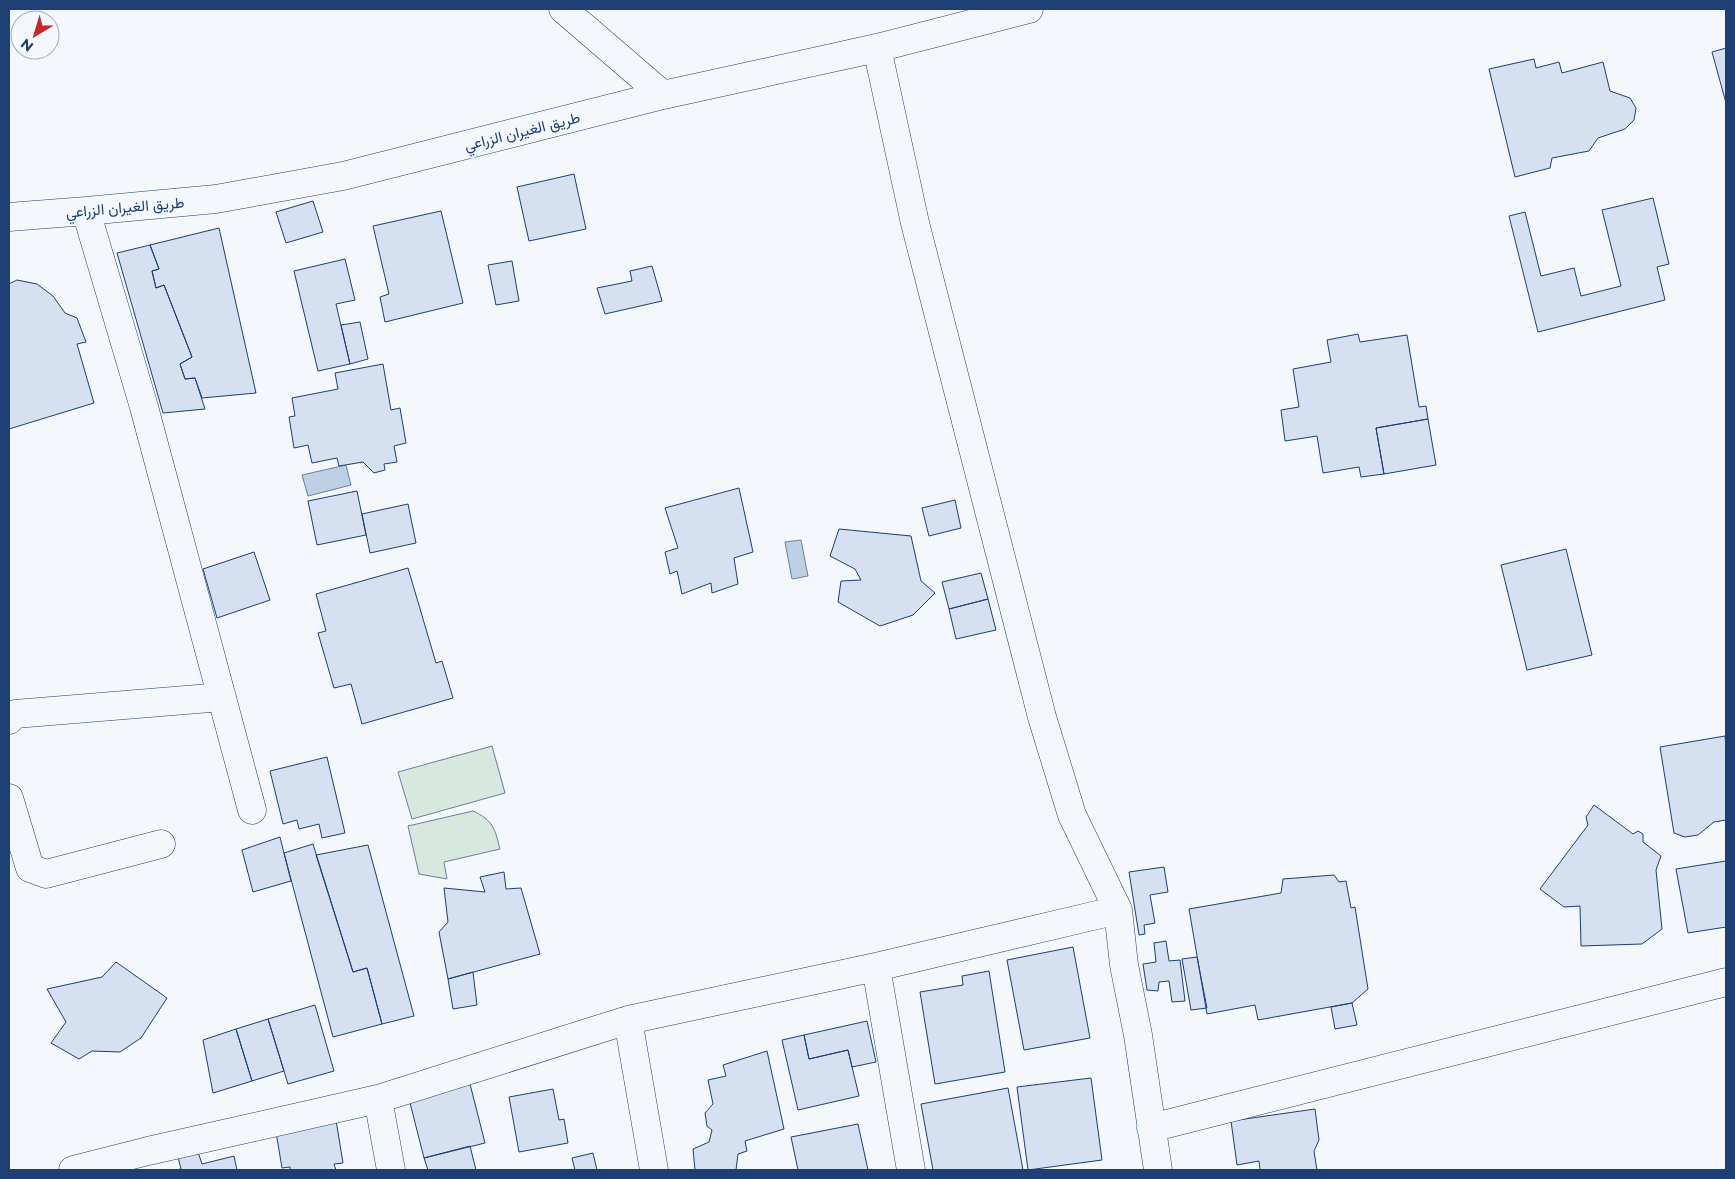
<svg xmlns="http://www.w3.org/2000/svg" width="1735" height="1179" viewBox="0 0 1735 1179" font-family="Montserrat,Vazirmatn,sans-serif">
	<rect width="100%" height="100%" fill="#f4f7fb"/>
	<path fill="#d7e8df" stroke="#687fa3" d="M 492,746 L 505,793 L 412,819 L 398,772 Z
		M 473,811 C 493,820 495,829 500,849 L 444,862 L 447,879 L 419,874 L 408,826 Z"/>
	<path fill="#bed0e5" stroke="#687fa3" d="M 346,465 L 351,485 L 308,496 L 302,475 Z
		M 801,540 L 808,576 L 792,579 L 785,542 Z"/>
	<path fill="#d5e0f0" stroke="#1d3f73" d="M 1726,48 L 1726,103 L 1712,52 Z
		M 1534,59 L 1536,68 L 1559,62 L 1562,73 L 1603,62 L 1610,91 L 1630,98 L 1636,108 L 1634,120 L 1625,129 L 1598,138 L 1589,151 L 1552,158 L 1550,168 L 1515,177 L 1489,69 Z
		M 574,174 L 586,229 L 529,241 L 517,187 Z
		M 1653,198 L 1669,264 L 1657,267 L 1665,300 L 1538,332 L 1509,216 L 1525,212 L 1541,276 L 1574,268 L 1581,296 L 1621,286 L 1602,210 Z
		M 313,201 L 323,232 L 286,243 L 276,212 Z
		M 441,211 L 463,303 L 385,322 L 380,297 L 389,294 L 373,226 Z
		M 219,228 L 256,393 L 202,398 L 195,378 L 185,379 L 180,364 L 192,357 L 164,285 L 156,288 L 152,271 L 159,269 L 150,245 Z
		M 150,245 L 159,269 L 152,271 L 156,288 L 164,285 L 192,357 L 180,364 L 185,379 L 195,378 L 205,409 L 163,413 L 117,253 Z
		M 345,259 L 355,300 L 336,304 L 350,364 L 318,371 L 294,271 Z
		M 512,261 L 519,301 L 496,305 L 488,265 Z
		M 652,266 L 662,301 L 605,314 L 597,288 L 632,281 L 630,271 Z
		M 17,280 L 37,284 L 53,296 L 65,313 L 77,318 L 86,342 L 77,344 L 94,403 L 9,429 L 9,284 Z
		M 360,322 L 368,359 L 350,364 L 341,325 Z
		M 1358,334 L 1360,342 L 1407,335 L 1419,407 L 1426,406 L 1428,419 L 1376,428 L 1384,474 L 1361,477 L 1359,467 L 1323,473 L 1317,436 L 1285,441 L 1281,410 L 1299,407 L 1293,369 L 1331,362 L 1327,340 Z
		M 383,364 L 391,410 L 400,408 L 406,443 L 394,446 L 397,462 L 384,464 L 385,470 L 374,473 L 363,462 L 339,466 L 337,458 L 312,463 L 308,445 L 294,448 L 289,417 L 295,416 L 292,398 L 338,389 L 335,373 Z
		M 1428,419 L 1436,465 L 1384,474 L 1376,428 Z
		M 739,488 L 753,552 L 734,558 L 738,584 L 712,593 L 711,583 L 682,594 L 677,571 L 670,574 L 665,552 L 678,548 L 665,508 Z
		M 357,491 L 366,535 L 317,545 L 308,501 Z
		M 955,500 L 961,528 L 929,536 L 922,508 Z
		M 408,504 L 416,543 L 370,553 L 362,514 Z
		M 839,529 L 911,536 L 921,581 L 935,593 L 913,615 L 880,626 L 838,602 L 841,581 L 861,580 L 855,569 L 830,556 Z
		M 1566,549 L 1592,655 L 1527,670 L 1501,565 Z
		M 254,552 L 270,600 L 217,618 L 203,569 Z
		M 408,568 L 436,663 L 442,661 L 453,698 L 362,724 L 351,684 L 334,688 L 318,633 L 326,631 L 316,594 Z
		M 981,573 L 988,599 L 949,609 L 942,582 Z
		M 988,599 L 996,630 L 956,639 L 949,609 Z
		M 1725,736 L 1726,746 L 1726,820 L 1714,822 L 1698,835 L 1685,837 L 1674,833 L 1660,747 Z
		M 327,757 L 345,833 L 322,838 L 319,824 L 299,829 L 297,820 L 283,824 L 270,771 Z
		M 1594,805 L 1633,834 L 1638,831 L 1643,834 L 1643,842 L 1661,856 L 1656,870 L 1662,929 L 1642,944 L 1581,946 L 1580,906 L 1564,907 L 1540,889 L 1588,825 L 1586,817 Z
		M 280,837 L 291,881 L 253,892 L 242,850 Z
		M 313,844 L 353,972 L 367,968 L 382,1024 L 333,1037 L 284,853 Z
		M 368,845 L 414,1016 L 382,1024 L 367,968 L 353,972 L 316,855 Z
		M 1726,861 L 1726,927 L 1688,933 L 1676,869 Z
		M 1164,867 L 1168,892 L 1150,895 L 1155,923 L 1144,925 L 1145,934 L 1139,935 L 1129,872 Z
		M 504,872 L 506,889 L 521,888 L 540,954 L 448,979 L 439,932 L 448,922 L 444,888 L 485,892 L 480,877 Z
		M 1334,875 L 1339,882 L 1346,881 L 1351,908 L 1355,907 L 1368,989 L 1352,1003 L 1258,1020 L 1255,1005 L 1207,1014 L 1189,909 L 1281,893 L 1283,879 Z
		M 1166,941 L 1169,961 L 1180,960 L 1185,1001 L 1172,1002 L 1169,981 L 1159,982 L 1158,991 L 1147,990 L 1143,964 L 1156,962 L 1154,943 Z
		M 1073,947 L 1090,1038 L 1024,1050 L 1007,960 Z
		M 1197,957 L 1207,1008 L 1191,1010 L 1182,959 Z
		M 116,962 L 167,998 L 141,1038 L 120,1052 L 92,1051 L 79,1059 L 51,1043 L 66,1022 L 47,989 L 102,977 Z
		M 989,971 L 1005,1072 L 935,1084 L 920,992 L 963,985 L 962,976 Z
		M 473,972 L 477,1005 L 453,1009 L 448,979 Z
		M 1352,1003 L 1357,1025 L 1335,1029 L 1331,1007 Z
		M 315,1005 L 334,1071 L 288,1084 L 268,1019 Z
		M 268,1019 L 284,1071 L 252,1081 L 236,1029 Z
		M 867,1021 L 876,1062 L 852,1067 L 848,1050 L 809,1059 L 804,1035 Z
		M 236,1029 L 252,1081 L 213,1093 L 203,1040 Z
		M 804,1035 L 809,1059 L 848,1050 L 859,1096 L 798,1110 L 782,1040 Z
		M 767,1051 L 784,1129 L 745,1141 L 747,1151 L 738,1154 L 736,1170 L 695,1170 L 693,1149 L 709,1142 L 712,1130 L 707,1126 L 705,1113 L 713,1104 L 708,1080 L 726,1076 L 723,1065 Z
		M 1091,1078 L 1102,1160 L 1028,1170 L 1017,1087 Z
		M 469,1080 L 485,1143 L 424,1158 L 408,1095 Z
		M 1008,1088 L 1023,1170 L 933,1170 L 921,1104 Z
		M 553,1089 L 559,1120 L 564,1119 L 568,1143 L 519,1152 L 509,1097 Z
		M 1315,1109 L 1319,1140 L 1314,1151 L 1317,1170 L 1260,1170 L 1259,1161 L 1237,1165 L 1231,1121 Z
		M 335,1114 L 343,1163 L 334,1164 L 336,1170 L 290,1170 L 290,1167 L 282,1168 L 276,1132 Z
		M 858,1124 L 868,1170 L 798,1170 L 791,1137 Z
		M 470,1146 L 476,1170 L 428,1170 L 424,1158 Z
		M 198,1152 L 202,1164 L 234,1156 L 237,1170 L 175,1170 L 181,1169 L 178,1157 Z
		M 593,1153 L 597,1170 L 575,1170 L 572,1158 Z"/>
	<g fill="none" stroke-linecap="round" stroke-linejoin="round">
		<defs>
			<path id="minor" d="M 563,9 L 663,95
				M 877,48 L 915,223 L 1042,717 L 1072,815 L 1118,910 L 1124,965 L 1138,1035 L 1158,1170
				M 86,211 L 144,407 L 252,810
				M 9,217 L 86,211 L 216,199 L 343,176 L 663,95 L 877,48 L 1029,9
				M 9,720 L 15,714 L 222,697
				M 9,798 L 30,868 L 46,874 L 161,844
				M 876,967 L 911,1170
				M 628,1020 L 654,1170
				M 378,1099 L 391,1170
				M 1151,1128 L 1726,982
				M 73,1170 L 148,1151 L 378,1099 L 628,1020 L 876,967 L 1118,910"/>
		</defs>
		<use href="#minor" stroke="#1d3f73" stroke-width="29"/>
		<use href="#minor" stroke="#f4f7fb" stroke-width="28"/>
	</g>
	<g text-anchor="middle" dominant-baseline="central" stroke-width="4" stroke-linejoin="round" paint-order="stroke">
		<g font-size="15" fill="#1d3f73" stroke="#f4f7fb">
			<text transform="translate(522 131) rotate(-14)">طريق الغيران الزراعي</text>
			<text transform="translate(125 207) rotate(-5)">طريق الغيران الزراعي</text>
		</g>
	</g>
	<rect width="1735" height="1179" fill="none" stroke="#1d3f73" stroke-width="20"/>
	<g transform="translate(35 35) rotate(218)"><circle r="24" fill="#f4f7fb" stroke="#9eadc5"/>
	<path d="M0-4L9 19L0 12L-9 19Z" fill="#c62828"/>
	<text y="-8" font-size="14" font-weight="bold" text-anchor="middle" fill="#1d3f73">N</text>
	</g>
</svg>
